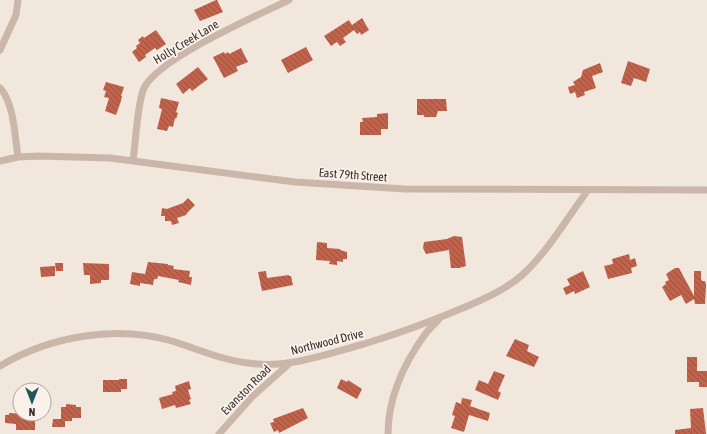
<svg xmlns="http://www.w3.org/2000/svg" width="707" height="434" viewBox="0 0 707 434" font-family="'Asap Condensed',sans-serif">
	<defs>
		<pattern id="building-back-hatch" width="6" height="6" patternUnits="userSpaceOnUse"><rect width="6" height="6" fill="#c3624a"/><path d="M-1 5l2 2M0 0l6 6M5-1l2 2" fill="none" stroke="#9f513e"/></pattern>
	</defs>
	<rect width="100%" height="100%" fill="#f2e7dd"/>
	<path fill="url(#building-back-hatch)" d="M 216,0 L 217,0 L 223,12 L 200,21 L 194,10 Z
		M 362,18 L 369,30 L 361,35 L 360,32 L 357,34 L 354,30 L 343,38 L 346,42 L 340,46 L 337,42 L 331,46 L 324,36 L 349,20 L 352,25 Z
		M 156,30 L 166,44 L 157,50 L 155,48 L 145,55 L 146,57 L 139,62 L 132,52 L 137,48 L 136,46 L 140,43 L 138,40 L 143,36 L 144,38 Z
		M 306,47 L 313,60 L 288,73 L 281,60 Z
		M 241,48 L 248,62 L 236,67 L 238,71 L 224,78 L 213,57 L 224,52 L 225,54 L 228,52 L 229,54 Z
		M 628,61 L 650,69 L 646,82 L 634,78 L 631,86 L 621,83 Z
		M 600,63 L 603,72 L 592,76 L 596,88 L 584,92 L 585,95 L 577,98 L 575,92 L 570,94 L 568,87 L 575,85 L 573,82 L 581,77 L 583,70 Z
		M 198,67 L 208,79 L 192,91 L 190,88 L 183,94 L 176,84 Z
		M 106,82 L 124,87 L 121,96 L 122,96 L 121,101 L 116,115 L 105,111 L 109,98 L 104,97 L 106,91 L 103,90 Z
		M 161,98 L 179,102 L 176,112 L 178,113 L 176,119 L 175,118 L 173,127 L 169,126 L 167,131 L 157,129 L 162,109 L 159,108 Z
		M 417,99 L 446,99 L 447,111 L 438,111 L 436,117 L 424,117 L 424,115 L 417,115 Z
		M 388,113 L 388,129 L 381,129 L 381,135 L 360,135 L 360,122 L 363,122 L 362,118 L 377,117 L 377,114 Z
		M 188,198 L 195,205 L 188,212 L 186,215 L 177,218 L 179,223 L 172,225 L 171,221 L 165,221 L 165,216 L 161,216 L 162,208 L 167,209 L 183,203 Z
		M 454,236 L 462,237 L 466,266 L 459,268 L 451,268 L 449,250 L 426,254 L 423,248 L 424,242 L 447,239 Z
		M 317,242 L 327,243 L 327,248 L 340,249 L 340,250 L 347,252 L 347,259 L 343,259 L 343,262 L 337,261 L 337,265 L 329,264 L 330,261 L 316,260 Z
		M 629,254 L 630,260 L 635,258 L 637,266 L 631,268 L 632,273 L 608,279 L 604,266 L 613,264 L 612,259 Z
		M 148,262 L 168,264 L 168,265 L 174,266 L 173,269 L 190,271 L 189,277 L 192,277 L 191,285 L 178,282 L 179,280 L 158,276 L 157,279 L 154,279 L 153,285 L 140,283 L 140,286 L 130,284 L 132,272 L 145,274 Z
		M 55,263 L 63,263 L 63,271 L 56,271 Z
		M 83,263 L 109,264 L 109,280 L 101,280 L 101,283 L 90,284 L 90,275 L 84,275 Z
		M 55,266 L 55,276 L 41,277 L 40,267 Z
		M 675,268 L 679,268 L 694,296 L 694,271 L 701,271 L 701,279 L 702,281 L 705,281 L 706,285 L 705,304 L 695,304 L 694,299 L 686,304 L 681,295 L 670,301 L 662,287 L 666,284 L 665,282 L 669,280 L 666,274 Z
		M 266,271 L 267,278 L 289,275 L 289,276 L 291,276 L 293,285 L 262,291 L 258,272 Z
		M 583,271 L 590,287 L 575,294 L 574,291 L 566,295 L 563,288 L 570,285 L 567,279 Z
		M 515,339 L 529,345 L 527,351 L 539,357 L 534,367 L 506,356 Z
		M 687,357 L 697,357 L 697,371 L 707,371 L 707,387 L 699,387 L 699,382 L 687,382 Z
		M 494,371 L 505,375 L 498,391 L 501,393 L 498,400 L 475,390 L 479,380 L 488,384 Z
		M 119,379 L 127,379 L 127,389 L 121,389 L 121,392 L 103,392 L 103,380 L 119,380 Z
		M 341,379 L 347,382 L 348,380 L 362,389 L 357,399 L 337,388 Z
		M 189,381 L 191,389 L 188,390 L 191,399 L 189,400 L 191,404 L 176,408 L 175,405 L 162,409 L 159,398 L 173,394 L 172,392 L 176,391 L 175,386 Z
		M 462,398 L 472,400 L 470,406 L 490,413 L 488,421 L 469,415 L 464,432 L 451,428 L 455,416 L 452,415 L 456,402 L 461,404 Z
		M 66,404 L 76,405 L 76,407 L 81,407 L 81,418 L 72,418 L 72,421 L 65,421 L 65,427 L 52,427 L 53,419 L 61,419 L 61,407 L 66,407 Z
		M 303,408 L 308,418 L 279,433 L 278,430 L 274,432 L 270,423 L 274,422 L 273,419 Z
		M 703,408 L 706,434 L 675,434 L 675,430 L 691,428 L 690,409 Z
		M 9,413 L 27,414 L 27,418 L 35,418 L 35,430 L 16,430 L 16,424 L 5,423 L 5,415 L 9,415 Z"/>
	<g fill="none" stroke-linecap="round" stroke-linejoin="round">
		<path stroke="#cab7a9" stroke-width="7" d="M 0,50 L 16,15 L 18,0
			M 0,88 C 14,102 15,138 18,157
			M 133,160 C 136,141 137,104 144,88 C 159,58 256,16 289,0
			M 0,161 L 18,157 L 39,156 L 110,158 L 295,182 L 405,189 L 707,190
			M 0,366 C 50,336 115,325 172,341 C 197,349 222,360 248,363 C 263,365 279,365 294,362 C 318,358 341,350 364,344 C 400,333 435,320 470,305 C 488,297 506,289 521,276 C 547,253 567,218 588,190
			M 219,434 L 252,397 L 290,363
			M 388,434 C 388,396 404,363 426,333 C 430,328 435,324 439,319"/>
	</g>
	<g text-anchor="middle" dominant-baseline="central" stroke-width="3.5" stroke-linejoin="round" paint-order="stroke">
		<g font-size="12" fill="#372d29" stroke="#f9f1ea">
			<text transform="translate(186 42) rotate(-31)">Holly Creek Lane</text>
			<text transform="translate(353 175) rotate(4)">East 79th Street</text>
			<text transform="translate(327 342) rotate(-14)">Northwood Drive</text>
			<text transform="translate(246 390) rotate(-45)">Evanston Road</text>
		</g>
	</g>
	<g transform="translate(32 402) rotate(180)"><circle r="19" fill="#f9f1ea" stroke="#aba39d"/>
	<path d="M0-3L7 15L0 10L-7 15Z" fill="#1f5758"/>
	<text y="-6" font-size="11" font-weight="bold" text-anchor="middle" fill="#372d29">N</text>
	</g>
</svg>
